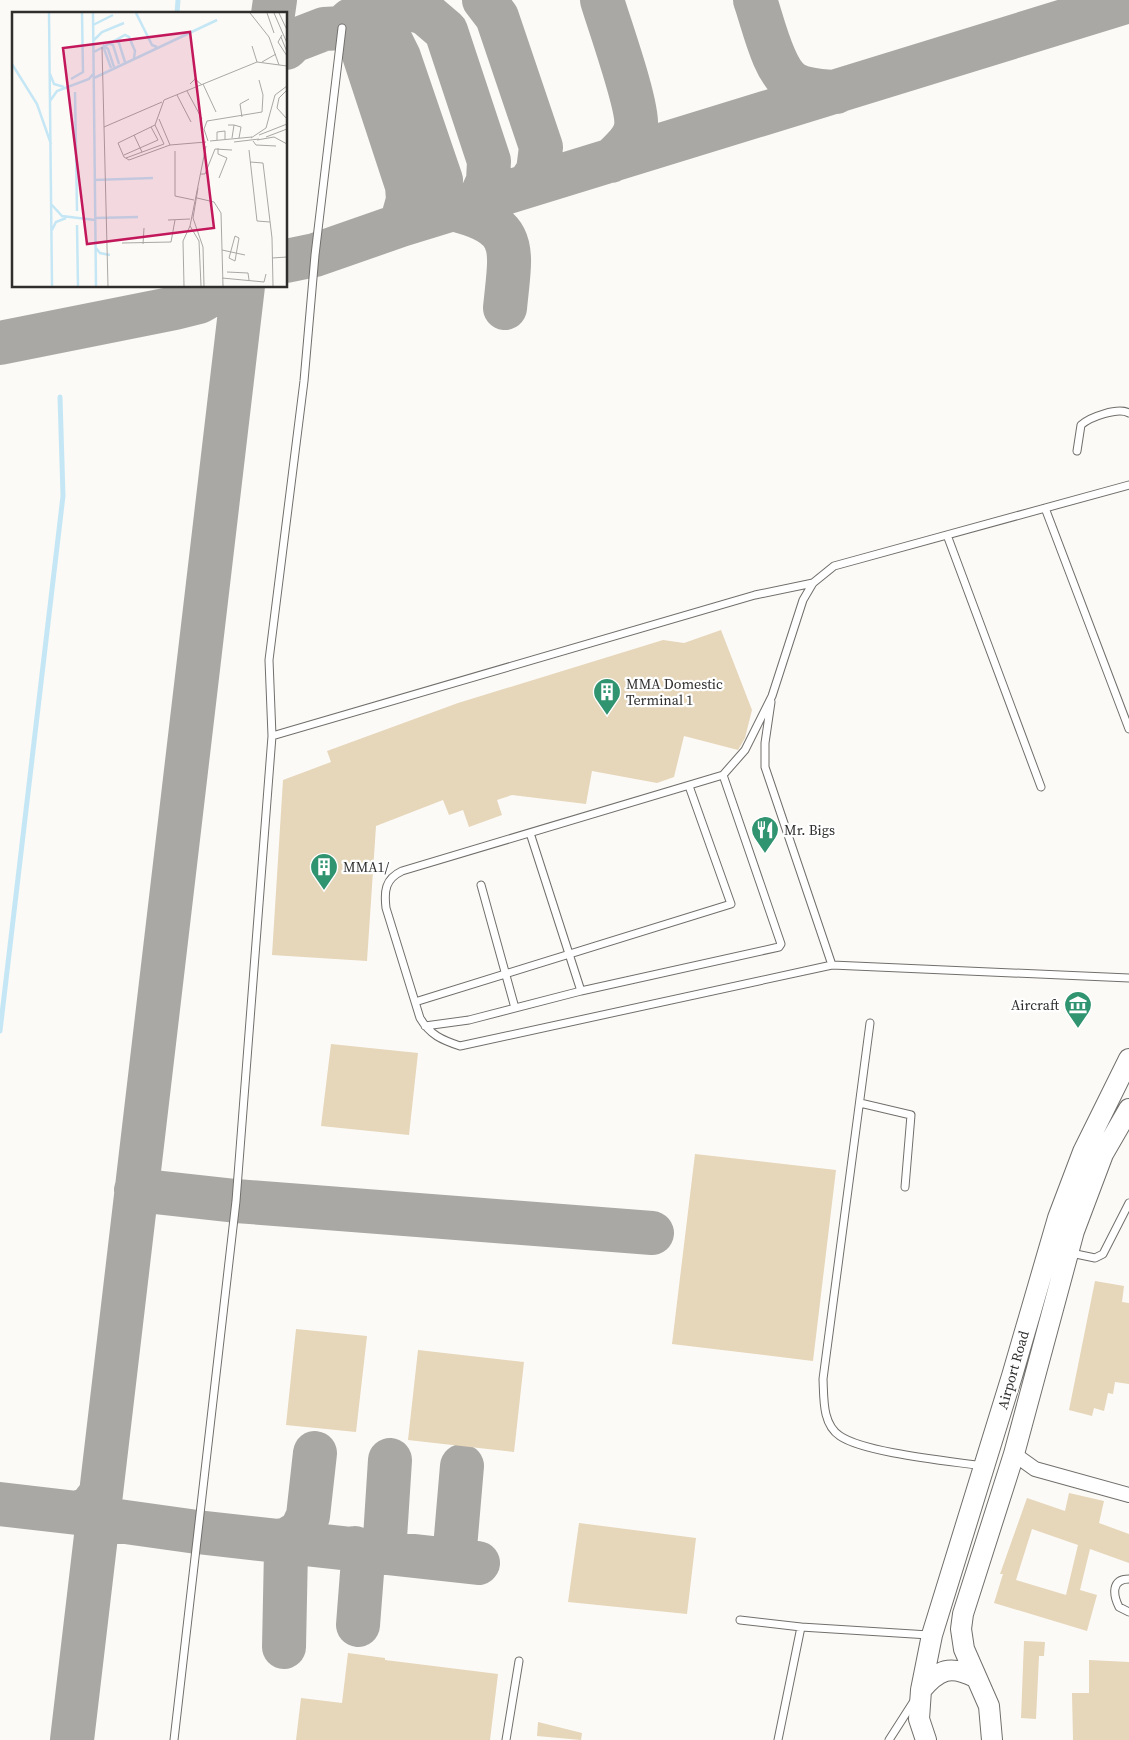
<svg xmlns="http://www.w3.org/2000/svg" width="1129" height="1740" viewBox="0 0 1129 1740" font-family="'Source Serif 4',serif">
	<rect width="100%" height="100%" fill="#fcfaf6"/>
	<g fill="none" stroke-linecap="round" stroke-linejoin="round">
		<path stroke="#c5e7f5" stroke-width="5" d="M 177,14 L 178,0
			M 0,1031 L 63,496 L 60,397"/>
		<path stroke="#aaa8a5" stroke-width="44" d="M 484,0 L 497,17 L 541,147 L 538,171 L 528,186
			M 602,0 C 609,24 639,107 636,127 C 634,141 620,152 611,161
			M 755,0 C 763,22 773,72 794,84 C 807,91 823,91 836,92
			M 397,5 L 425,13 L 446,31 L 489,161 L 488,181 L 479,201
			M 273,14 L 275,0
			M 357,18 L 387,33 L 399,57 L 441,180 L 437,202 L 428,216
			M 351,20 L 363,27 L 368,39 L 364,55 L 407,186 L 408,200 L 401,225
			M 286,48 L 293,41 L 324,29 L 342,28 L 351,20 L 378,12
			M 452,209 C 520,226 511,247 505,308
			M 286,261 L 315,255 L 401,225 L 1129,1
			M 0,343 L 175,308 L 199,302 L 227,286
			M 136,1190 L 236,1201 L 652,1233
			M 0,1504 L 77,1513 L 90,1508 L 100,1495
			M 97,1518 L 197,1532 L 478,1563
			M 282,1540 L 286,1550 L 284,1647
			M 286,1540 L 301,1531 L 308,1516 L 315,1453
			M 355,1548 L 363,1560 L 358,1625
			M 373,1550 L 385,1538 L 390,1460
			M 443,1559 L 455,1548 L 462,1466
			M 72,1740 L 243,286"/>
	</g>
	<path fill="#e6d6ba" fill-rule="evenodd" d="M 721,630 L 752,710 L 745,738 L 738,750 L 684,736 L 674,777 L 657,783 L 592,771 L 586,804 L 512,795 L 497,800 L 502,815 L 469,827 L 463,810 L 449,815 L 443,800 L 376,826 L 367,961 L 272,955 L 283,780 L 331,762 L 327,751 L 458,703 L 663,640 L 684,643 Z
		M 331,1044 L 418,1053 L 409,1135 L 321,1126 Z
		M 695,1154 L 836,1170 L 813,1361 L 672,1344 Z
		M 1095,1281 L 1124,1286 L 1122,1302 L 1129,1303 L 1129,1384 L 1115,1382 L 1113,1394 L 1108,1393 L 1104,1411 L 1094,1408 L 1092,1416 L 1069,1410 Z
		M 296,1329 L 367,1336 L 356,1432 L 286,1425 Z
		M 418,1350 L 524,1362 L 514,1452 L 408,1440 Z
		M 1069,1493 L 1104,1501 L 1099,1523 L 1129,1534 L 1129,1563 L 1090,1549 L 1080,1590 L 1097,1595 L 1087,1631 L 994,1603 L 1003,1574 L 1000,1574 L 1027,1498 L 1065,1511 ZM 1032,1529 L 1078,1545 L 1066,1595 L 1016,1580 Z
		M 579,1523 L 696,1538 L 687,1614 L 568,1602 Z
		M 1024,1641 L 1045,1642 L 1044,1656 L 1039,1656 L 1036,1719 L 1021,1718 Z
		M 348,1653 L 385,1658 L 385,1660 L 498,1674 L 490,1740 L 296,1740 L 301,1698 L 342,1703 Z
		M 1089,1660 L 1129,1662 L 1129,1740 L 1073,1740 L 1072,1693 L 1089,1693 Z
		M 538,1722 L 582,1733 L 581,1740 L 537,1736 Z"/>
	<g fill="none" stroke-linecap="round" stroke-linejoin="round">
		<defs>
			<path id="lane" d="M 1077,451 L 1081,425 C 1090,417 1118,407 1129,413
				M 1129,485 L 834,566 L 813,583 L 803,600 L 772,696 L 745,750 L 723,775 L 402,871 C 385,879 384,891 386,908 L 420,1018 C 430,1035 442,1040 460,1046 L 832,965 L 1129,978
				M 1045,508 L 1129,729
				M 947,535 L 1041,787
				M 771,702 L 765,743 L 765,767 L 832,965
				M 272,736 L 755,595 L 813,583
				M 530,833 L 581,991
				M 481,885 L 515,1008
				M 415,1002 L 731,904 L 689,786
				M 870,1023 L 823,1379 C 824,1398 822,1424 840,1436 C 865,1453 950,1461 983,1466
				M 425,1026 L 469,1020 L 581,991 L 779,947 L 781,944 L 723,775
				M 860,1103 L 911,1115 L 905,1187
				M 1071,1253 L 1095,1258 L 1103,1254 L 1129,1203
				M 1129,1579 C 1111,1579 1113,1595 1119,1607 L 1129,1612
				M 740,1620 L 801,1627 L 929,1635
				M 174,1740 L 236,1201 L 272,736 L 269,660 L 304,381 L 315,255 L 342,28
				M 506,1740 L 519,1661
				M 778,1740 L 801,1627
				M 889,1740 L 914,1701"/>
			<path id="street" d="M 1014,1454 L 1035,1469 L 1129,1495"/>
			<path id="secondary" d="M 921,1690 C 939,1669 950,1665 975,1677
				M 926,1740 L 919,1719 L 921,1690 L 932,1635 L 1012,1376 L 1058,1218 L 1083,1152 L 1129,1059
				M 992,1740 L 989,1706 L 964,1649 L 961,1629 L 963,1614 L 1014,1454 L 1074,1231 L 1103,1154 L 1129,1109"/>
		</defs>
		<use href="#lane" stroke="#716f6c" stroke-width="9"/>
		<use href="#street" stroke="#716f6c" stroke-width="16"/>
		<use href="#secondary" stroke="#716f6c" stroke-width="22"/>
		<use href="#lane" stroke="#fff" stroke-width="7"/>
		<use href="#street" stroke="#fff" stroke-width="14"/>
		<use href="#secondary" stroke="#fff" stroke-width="20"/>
	</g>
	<defs>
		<symbol id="building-pin" viewBox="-11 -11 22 30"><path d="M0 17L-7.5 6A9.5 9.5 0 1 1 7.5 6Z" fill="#309470" stroke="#fff"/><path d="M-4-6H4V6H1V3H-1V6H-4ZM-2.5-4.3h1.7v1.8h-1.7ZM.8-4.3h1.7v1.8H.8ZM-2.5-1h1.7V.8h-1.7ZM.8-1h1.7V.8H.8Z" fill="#fff"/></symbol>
		<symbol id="restaurant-pin" viewBox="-11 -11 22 30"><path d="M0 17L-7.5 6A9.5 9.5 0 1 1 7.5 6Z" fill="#309470" stroke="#fff"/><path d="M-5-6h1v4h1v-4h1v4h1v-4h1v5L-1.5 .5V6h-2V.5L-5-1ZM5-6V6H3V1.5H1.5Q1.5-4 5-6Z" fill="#fff"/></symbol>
		<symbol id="museum-pin" viewBox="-11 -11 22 30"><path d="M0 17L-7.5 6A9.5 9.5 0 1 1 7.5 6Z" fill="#309470" stroke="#fff"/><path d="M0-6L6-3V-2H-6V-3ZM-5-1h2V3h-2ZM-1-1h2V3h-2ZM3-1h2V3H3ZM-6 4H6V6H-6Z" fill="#fff"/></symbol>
	</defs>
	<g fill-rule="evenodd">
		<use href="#building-pin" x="591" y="676" width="32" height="43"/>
		<use href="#restaurant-pin" x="749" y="814" width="32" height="43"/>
		<use href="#building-pin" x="308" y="851" width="32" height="43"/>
		<use href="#museum-pin" x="1062" y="989" width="32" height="43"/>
	</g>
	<g text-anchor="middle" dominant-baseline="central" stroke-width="4.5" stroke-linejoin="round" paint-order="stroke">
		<g font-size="14" fill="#2f2e2d" stroke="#fff" text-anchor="start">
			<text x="626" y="684">MMA Domestic<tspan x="626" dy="16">Terminal 1</tspan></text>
			<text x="784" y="830">Mr. Bigs</text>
			<text x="343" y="867">MMA1/</text>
			<text x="1059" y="1005" text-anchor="end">Aircraft</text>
		</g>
		<g font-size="14" fill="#2f2e2d" stroke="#fff">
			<text transform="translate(1013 1370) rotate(-74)">Airport Road</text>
		</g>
	</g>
	<g transform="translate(12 12)">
		<rect width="275" height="275" fill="#fcfaf6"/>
		<path fill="none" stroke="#c5e7f5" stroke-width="2.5" d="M 37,1 L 40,274M 81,1 L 84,274M 124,1 L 140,33 L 145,35M 81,13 L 101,3M 82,28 L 90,20 L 112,11M 102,28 L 107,31 L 113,50M 96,31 L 101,33 L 107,52M 91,33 L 96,37 L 102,55M 91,34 L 99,56M 82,40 L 113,23 L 117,25 L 123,39 L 122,46M 0,52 L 25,92 L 39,132M 38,62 L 42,72 L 52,75M 82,66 L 205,8M 59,67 L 71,60 L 70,1M 63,80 L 65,199M 38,89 L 45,79 L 77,67 L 82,61M 82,168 L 141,166M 39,192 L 50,204 L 83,208M 83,206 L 126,205M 65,213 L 66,274M 40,218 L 44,210 L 54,206M 83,235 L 88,241 L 98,243"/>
		<path fill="none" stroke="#aaa8a6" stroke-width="1" d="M 238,1 L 257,25 L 267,53M 255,1 L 262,21M 262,1 L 275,31M 267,1 L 275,18M 270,23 L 266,30 L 275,44M 269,25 L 275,40M 240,34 L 245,50M 90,35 L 96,274M 250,50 L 264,42M 178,72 L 183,67 L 190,73M 191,72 L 204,100M 275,78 L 267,86 L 265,96 L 275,107M 175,79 L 190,107M 165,83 L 179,110M 230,105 L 228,92 L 237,87M 147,107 L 158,133M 216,113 L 222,113 L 220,126M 222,113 L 229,115 L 227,126M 92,115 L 150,90M 122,123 L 130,140M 247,123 L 275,112M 254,125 L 275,117M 239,126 L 254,116 L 263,83 L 275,74M 205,128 L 205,120 L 213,119 L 213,127M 245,128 L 262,125 L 275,132M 196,129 L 192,117 L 195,109 L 250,100 L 251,83 L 247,68M 198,129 L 240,125M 241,129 L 244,133 L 264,134M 194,130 L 158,133 L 117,148 L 112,145 L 106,131 L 143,113 L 152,88 L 245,50 L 275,54M 222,130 L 247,127M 206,136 L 206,142 L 215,146M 237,138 L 245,209 L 258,210M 163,139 L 163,184 L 182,188M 112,143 L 146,128 L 139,115M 114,146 L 152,132 L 143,113M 238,150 L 251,151 L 260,226 L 261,274M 188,162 L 193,162 L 203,137 L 220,138M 207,166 L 215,146M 186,176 L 181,206 L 191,235 L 192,274M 185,186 L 202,190 L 209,201 L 211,274M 156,208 L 178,207M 223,224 L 227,226 L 223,249 L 217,246 ZM 110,231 L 159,230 L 163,208M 131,232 L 132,216M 210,238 L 233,243M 260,246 L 275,245M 215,260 L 236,261 L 237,268M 210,266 L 252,270 L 254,262M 172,274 L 171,229 L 178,214M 189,274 L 187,229 L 178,214 L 194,134"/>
		<path fill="#c2185b" fill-opacity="0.15" stroke="#c2185b" stroke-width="2.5" d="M 178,20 L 202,216 L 75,232 L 51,36 Z"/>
		<rect width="275" height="275" fill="none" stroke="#2f2e2d" stroke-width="2.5"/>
	</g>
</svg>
